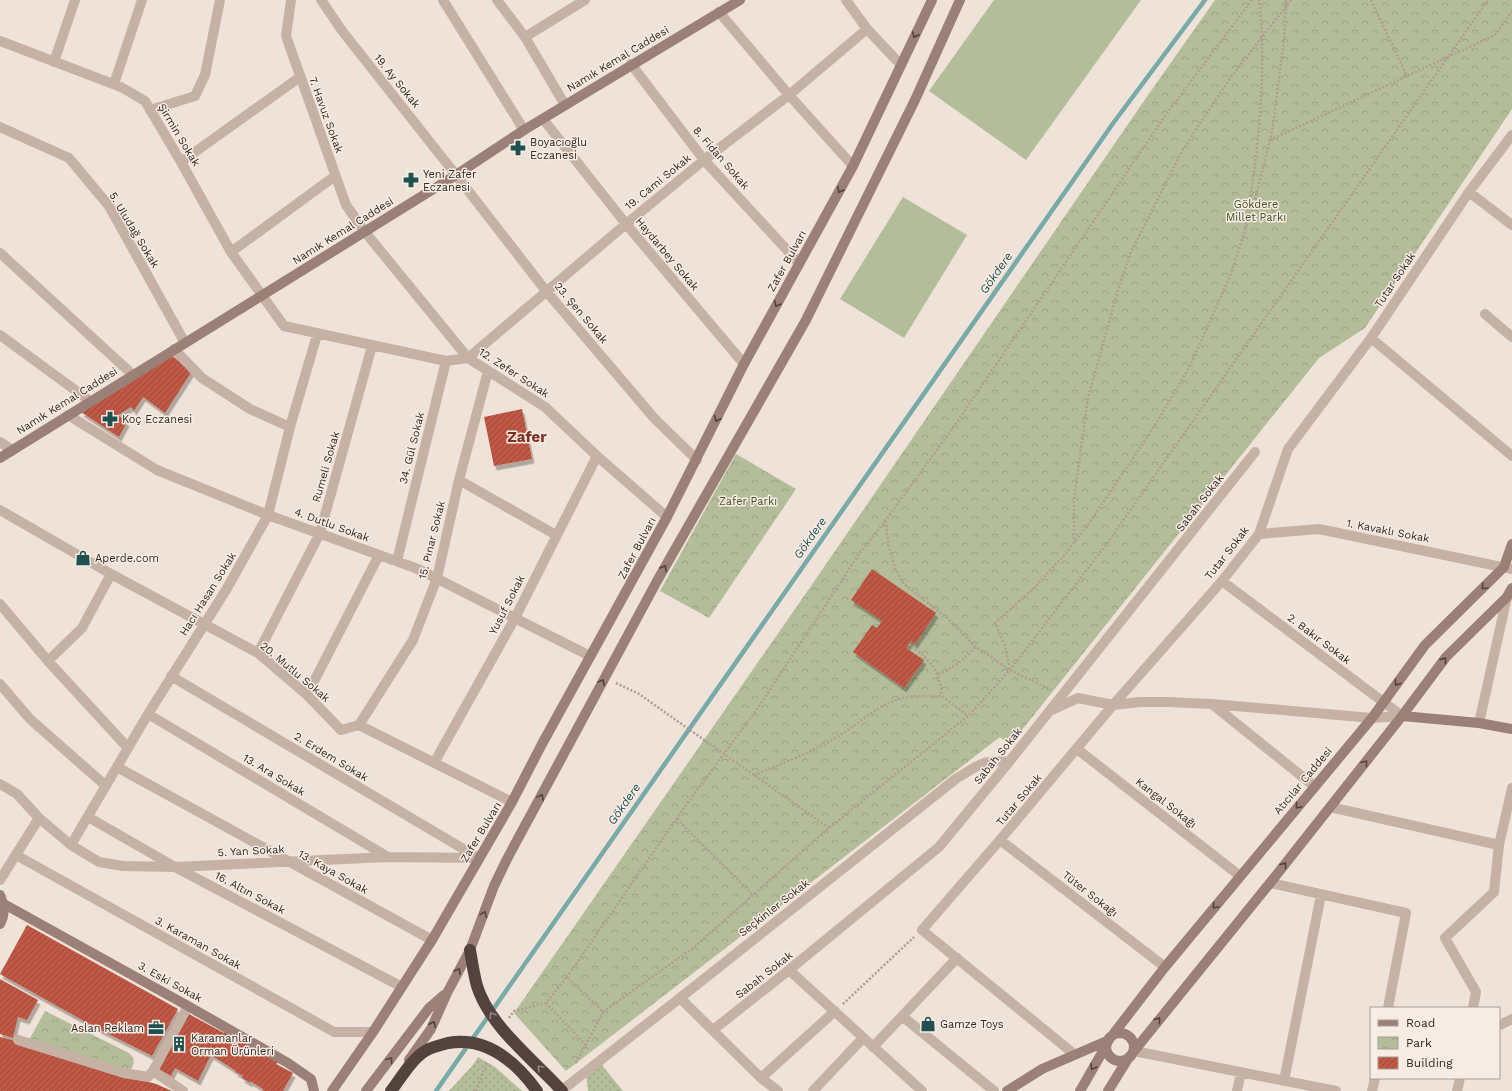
<svg xmlns="http://www.w3.org/2000/svg" width="1512" height="1091" viewBox="0 0 1512 1091" font-family="'Work Sans',sans-serif">
	<defs>
		<pattern id="grass-dots" width="8" height="8" patternUnits="userSpaceOnUse"><rect width="8" height="8" fill="#b4bd99"/><path d="M2 2h.1M6 6h.1" fill="none" stroke="#9ba284" stroke-width="1.8" stroke-linecap="round"/></pattern>
		<pattern id="park-crowns" width="20" height="18" patternUnits="userSpaceOnUse"><rect width="20" height="18" fill="#b4bd99"/><path d="M2 6a3 3 0 1 1 6 0M12 15a3 3 0 1 1 6 0" fill="none" stroke="#9ba284"/></pattern>
		<pattern id="building-hatch" width="6" height="6" patternUnits="userSpaceOnUse"><rect width="6" height="6" fill="#bf5845"/><path d="M-1 1l2-2M0 6l6-6M5 7l2-2" fill="none" stroke="#9c4939"/></pattern>
		<filter id="shadow"><feDropShadow dx="2.5" dy="4.5" stdDeviation="0" flood-color="#0004"/></filter>
	</defs>
	<rect width="100%" height="100%" fill="#efe2d8"/>
	<path fill="url(#grass-dots)" d="M 478,1057 L 495,1067 L 522,1091 L 449,1091 L 473,1065 Z
		M 601,1064 L 623,1091 L 588,1091 L 586,1075 Z"/>
	<path fill="url(#park-crowns)" d="M 1215,0 L 1512,0 L 1512,109 L 1365,328 L 1319,358 L 1026,725 L 1009,745 L 1000,737 L 566,1071 L 514,1013 L 811,586 L 1146,98 Z
		M 736,454 L 796,489 L 709,618 L 660,591 Z
		M 45,1011 L 129,1053 C 136,1059 134,1065 130,1071 L 29,1040 Z"/>
	<path fill="#b4bd99" d="M 994,0 L 1141,0 L 1026,160 L 929,91 Z
		M 903,197 L 967,235 L 904,338 L 840,299 Z"/>
	<g fill="none" stroke-linecap="round" stroke-linejoin="round">
		<path stroke="#78aba8" stroke-width="4.5" d="M 436,1091 L 1114,122 L 1205,0"/>
	</g>
	<path fill="url(#building-hatch)" filter="url(#shadow)" d="M 171,355 L 192,371 L 165,413 L 143,397 L 134,411 L 131,407 L 118,415 L 127,422 L 119,437 L 81,412 Z
		M 522,409 L 532,459 L 494,466 L 484,417 Z
		M 872,569 L 936,613 L 915,644 L 911,641 L 906,648 L 924,660 L 904,688 L 853,652 L 872,625 L 877,628 L 882,621 L 851,600 Z
		M 27,925 L 178,1009 L 152,1056 L 91,1025 L 0,974 Z
		M 0,979 L 38,1000 L 27,1020 L 18,1017 L 13,1038 L 0,1034 Z
		M 187,1013 L 224,1033 L 225,1031 L 278,1062 L 276,1064 L 293,1073 L 283,1091 L 264,1091 L 262,1090 L 263,1089 L 250,1081 L 250,1083 L 242,1078 L 243,1076 L 235,1072 L 236,1071 L 211,1055 L 198,1081 L 175,1068 L 171,1076 L 157,1068 Z
		M 0,1037 L 16,1041 L 15,1044 L 156,1084 L 172,1091 L 0,1091 Z"/>
	<g fill="none" stroke-linecap="round" stroke-linejoin="round">
		<path stroke="#b29b8f" stroke-width="2.5" stroke-dasharray="2 2" stroke-linecap="butt" d="M 1252,0 L 1165,116 L 953,428 L 885,521 L 859,554 L 758,708 L 686,805 L 567,977 L 603,1012 L 694,947 L 829,828 L 968,716 L 1010,670 L 1106,545 L 1488,0
			M 1371,0 L 1407,76
			M 1270,140 L 1495,35 L 1512,11
			M 1245,228 C 1255,173 1262,117 1262,61 C 1262,41 1262,20 1259,0
			M 885,521 L 889,546 L 895,569 L 904,584 L 947,618 L 976,647 L 1010,670 L 1051,690
			M 1074,543 L 1074,499 L 1088,398 L 1118,290 L 1131,252 L 1179,157 L 1195,131 L 1231,77 L 1291,0
			M 909,644 C 930,661 939,667 942,696
			M 1010,669 L 1005,646 L 995,623 L 1035,587 L 1065,554 L 1088,525 L 1154,427 L 1190,366 L 1231,274 L 1255,200 L 1272,132 L 1284,40 L 1286,0
			M 938,674 C 953,669 964,659 976,647
			M 616,683 L 639,694 L 829,828
			M 754,775 C 782,764 811,752 837,737 C 857,725 874,708 896,700 C 908,695 929,696 942,696 L 968,716
			M 677,819 L 753,895
			M 546,1003 L 586,1045
			M 843,1004 L 914,937
			M 509,1018 L 514,1011 L 546,1003 L 567,977
			M 576,1063 L 603,1012
			M 476,1091 L 487,1062"/>
		<path stroke="#c6b1a5" stroke-width="10" d="M 291,0 L 286,36 L 346,205 L 365,232 L 468,358 L 545,407 L 597,456 L 667,517
			M 321,0 L 343,32 L 456,175 L 546,291 L 654,418 L 697,460
			M 443,0 L 524,130
			M 497,0 L 525,37 L 565,105
			M 846,0 L 867,29 L 901,65
			M 719,12 L 789,95 L 853,166
			M 525,37 L 585,0
			M 0,41 L 121,87 L 145,101 L 181,162 L 231,252 L 284,326 L 446,361
			M 54,62 L 75,0
			M 631,64 L 704,160 L 799,263
			M 114,84 L 142,0
			M 150,110 L 195,96 L 205,75 L 220,0
			M 543,119 L 626,224 L 744,364
			M 0,127 L 69,158 L 109,206 L 185,343
			M 181,162 L 300,77
			M 1469,192 L 1512,225
			M 231,252 L 335,176
			M 0,253 L 133,375
			M 1485,314 L 1512,337
			M 0,335 L 90,401
			M 1371,338 L 1512,456
			M 174,349 L 202,378 L 250,409 L 290,427
			M 68,415 L 157,470 L 268,515 L 418,569 L 590,656
			M 0,442 L 12,450
			M 459,480 L 556,535
			M 0,510 L 111,574 L 258,653 L 307,695 L 341,730 L 359,725 L 512,802
			M 1259,534 L 1319,529 L 1512,569
			M 397,561 L 446,361 L 468,358 L 626,224 L 704,160 L 789,95 L 867,29
			M 1222,581 L 1402,716
			M 0,604 L 48,661 L 128,748
			M 258,653 L 320,533 L 372,346
			M 48,661 L 82,628 L 111,574
			M 171,676 L 477,857
			M 0,684 L 30,719 L 106,786
			M 307,695 L 379,555
			M 1212,704 L 1314,786
			M 1052,710 L 1078,698 L 1113,705 L 1140,702 L 1168,702 L 1212,704 L 1372,718 L 1402,716
			M 148,714 L 388,857
			M 1479,723 L 1507,597
			M 359,725 L 413,640 L 437,578 L 459,480 L 488,371
			M 1077,749 L 1240,876
			M 434,763 L 515,618 L 597,456
			M 117,767 L 432,940
			M 0,784 L 17,794 L 39,818 L 71,845 L 99,862 L 123,866 L 175,867 L 388,857 L 479,858
			M 1330,807 L 1499,845
			M 88,817 L 175,867 L 402,987
			M 1000,840 L 1165,967
			M 71,845 L 148,714 L 226,590 L 268,515 L 290,427 L 317,335
			M 16,855 L 334,1032 L 373,1032
			M 0,880 L 39,818
			M 1270,883 L 1406,913 L 1388,1008
			M 789,970 L 922,1091
			M 680,998 L 761,1078 L 778,1091
			M 1473,1008 L 1476,992 L 1445,938 L 1494,892 L 1499,845 L 1512,788
			M 902,1016 L 994,1091
			M 1500,1025 L 1512,1019
			M 713,1030 L 789,970 L 939,847 L 1009,762 L 1255,452
			M 18,1040 L 124,1073 L 148,1077 L 153,1071
			M 873,1047 L 957,958
			M 1134,1051 L 1336,1091
			M 1074,1054 L 922,930 L 1000,840 L 1113,705 L 1222,581 L 1259,534 L 1288,449 L 1371,338 L 1469,192 L 1512,135
			M 761,1078 L 835,1011
			M 1284,1081 L 1321,895
			M 183,1091 L 153,1071 L 188,1006
			M 561,1091 L 680,998 L 957,778 C 978,766 984,758 1009,762
			M 813,1091 L 863,1038
			M 1237,1091 L 1241,1072
			M 1372,1091 L 1375,1078
			M 1457,1091 L 1460,1078"/>
		<path stroke="#9a8076" stroke-width="10" d="M 0,458 L 456,175 L 524,130 L 740,0
			M 1402,716 L 1479,723 L 1512,729
			M 0,895 C 4,904 5,915 0,924
			M 4,904 L 188,1006 L 288,1063 L 311,1079 L 314,1091
			M1106 1047a14 14 0 1 1 28 0a14 14 0 1 1-28 0Z
			M 1111,1037 L 1165,967 L 1372,718 L 1425,645 L 1504,567 L 1512,544
			M 1134,1051 L 1270,883 L 1402,716 L 1446,657 L 1507,597 L 1512,588
			M 409,1060 L 431,1029 L 447,993 L 470,950 L 494,886 L 507,859 L 657,581 L 806,320 L 915,100 L 960,0
			M 332,1091 L 373,1032 L 432,940 L 512,802 L 542,744 L 667,517 L 744,364 L 853,166 L 932,0
			M 366,1091 L 429,1008 L 444,995
			M 1007,1091 L 1042,1069 L 1109,1040
			M 1080,1091 L 1107,1044
			M 1108,1091 L 1129,1057"/>
		<path stroke="#53423d" stroke-width="12" d="M 470,950 C 472,962 474,975 477,986 C 490,1027 534,1060 562,1091
			M 391,1091 C 401,1078 411,1060 425,1051 C 432,1047 440,1045 448,1043 C 487,1036 516,1062 537,1091"/>
	</g>
	<defs><path id="oneway-chevron" d="M-2-3.5L2.5 0L-2 3.5" fill="none" stroke-width="1.6" stroke-linecap="round" stroke-linejoin="round"/></defs>
	<g stroke="#51423e">
		<use href="#oneway-chevron" transform="translate(915 35) rotate(115)"/>
		<use href="#oneway-chevron" transform="translate(840 190) rotate(119)"/>
		<use href="#oneway-chevron" transform="translate(777 304) rotate(119)"/>
		<use href="#oneway-chevron" transform="translate(717 419) rotate(116)"/>
		<use href="#oneway-chevron" transform="translate(664 568) rotate(-60)"/>
		<use href="#oneway-chevron" transform="translate(1484 587) rotate(135)"/>
		<use href="#oneway-chevron" transform="translate(1444 660) rotate(-51)"/>
		<use href="#oneway-chevron" transform="translate(602 682) rotate(-62)"/>
		<use href="#oneway-chevron" transform="translate(1397 683) rotate(126)"/>
		<use href="#oneway-chevron" transform="translate(1365 763) rotate(-52)"/>
		<use href="#oneway-chevron" transform="translate(541 797) rotate(-62)"/>
		<use href="#oneway-chevron" transform="translate(1298 806) rotate(130)"/>
		<use href="#oneway-chevron" transform="translate(1284 865) rotate(-52)"/>
		<use href="#oneway-chevron" transform="translate(1215 906) rotate(130)"/>
		<use href="#oneway-chevron" transform="translate(484 914) rotate(-69)"/>
		<use href="#oneway-chevron" transform="translate(458 971) rotate(-61)"/>
		<use href="#oneway-chevron" transform="translate(1158 1020) rotate(-51)"/>
		<use href="#oneway-chevron" transform="translate(433 1024) rotate(-65)"/>
		<use href="#oneway-chevron" transform="translate(390 1060) rotate(-53)"/>
		<use href="#oneway-chevron" transform="translate(1093 1067) rotate(121)"/>
	</g>
	<g stroke="#95867f">
		<use href="#oneway-chevron" transform="translate(492 1015) rotate(-124)"/>
		<use href="#oneway-chevron" transform="translate(540 1068) rotate(-134)"/>
	</g>
	<defs>
		<symbol id="pharmacy-bare" viewBox="-9 -9 18 18"><path d="M-2-6h4v4h4v4h-4v4h-4v-4h-4v-4h4Z" fill="#1e5150" stroke="#f7ece3" stroke-width="2.5" paint-order="stroke"/></symbol>
		<symbol id="shop-bare" viewBox="-9 -9 18 18"><path d="M-5-2.5h2.3a2.7 3.5 0 0 1 5.4 0H5L5.5 6h-11ZM-1.5-2.5h3a1.5 2.3 0 0 0-3 0Z" fill="#1e5150" stroke="#f7ece3" stroke-width="2.5" paint-order="stroke"/></symbol>
		<symbol id="office-bare" viewBox="-9 -9 18 18"><path d="M-6-3h4V-5.5h4V-3h4V5H-6ZM-1-4.5V-3h2v-1.5ZM-6 0V1H6V0Z" fill="#1e5150" stroke="#f7ece3" stroke-width="2.5" paint-order="stroke"/></symbol>
		<symbol id="building-bare" viewBox="-9 -9 18 18"><path d="M-4-6H4V6H1V3H-1V6H-4ZM-2.5-4.3h1.7v1.8h-1.7ZM.8-4.3h1.7v1.8H.8ZM-2.5-1h1.7V.8h-1.7ZM.8-1h1.7V.8H.8Z" fill="#1e5150" stroke="#f7ece3" stroke-width="2.5" paint-order="stroke"/></symbol>
	</defs>
	<g fill-rule="evenodd">
		<use href="#pharmacy-bare" x="507" y="137" width="22" height="22"/>
		<use href="#pharmacy-bare" x="400" y="169" width="22" height="22"/>
		<use href="#pharmacy-bare" x="99" y="408" width="22" height="22"/>
		<use href="#shop-bare" x="72" y="547" width="22" height="22"/>
		<use href="#shop-bare" x="917" y="1013" width="22" height="22"/>
		<use href="#office-bare" x="145" y="1017" width="22" height="22"/>
		<use href="#building-bare" x="168" y="1033" width="22" height="22"/>
	</g>
	<g text-anchor="middle" dominant-baseline="central" stroke-width="3" stroke-linejoin="round" paint-order="stroke">
		<g font-size="11" fill="#322826" stroke="#f7ece3">
			<text transform="translate(618 59) rotate(-31)">Namık Kemal Caddesi</text>
			<text transform="translate(397 81) rotate(51)">19. Ay Sokak</text>
			<text transform="translate(326 115) rotate(70)">7. Havuz Sokak</text>
			<text transform="translate(179 135) rotate(59)">Şirmin Sokak</text>
			<text transform="translate(721 158) rotate(49)">8. Fidan Sokak</text>
			<text transform="translate(658 182) rotate(-39)">19. Cami Sokak</text>
			<text transform="translate(134 230) rotate(59)">5. Uludağ Sokak</text>
			<text transform="translate(343 231) rotate(-32)">Namık Kemal Caddesi</text>
			<text transform="translate(667 254) rotate(50)">Haydarbey Sokak</text>
			<text transform="translate(787 261) rotate(-61)">Zafer Bulvarı</text>
			<text transform="translate(1395 280) rotate(-56)">Tutar Sokak</text>
			<text transform="translate(581 313) rotate(50)">23. Şen Sokak</text>
			<text transform="translate(514 373) rotate(33)">12. Zefer Sokak</text>
			<text transform="translate(67 401) rotate(-32)">Namık Kemal Caddesi</text>
			<text transform="translate(412 448) rotate(-76)">34. Gül Sokak</text>
			<text transform="translate(326 467) rotate(-74)">Rumeli Sokak</text>
			<text transform="translate(1200 503) rotate(-52)">Sabah Sokak</text>
			<text transform="translate(332 525) rotate(20)">4. Dutlu Sokak</text>
			<text transform="translate(1388 531) rotate(11)">1. Kavaklı Sokak</text>
			<text transform="translate(432 540) rotate(-76)">15. Pınar Sokak</text>
			<text transform="translate(637 548) rotate(-62)">Zafer Bulvarı</text>
			<text transform="translate(1227 553) rotate(-52)">Tutar Sokak</text>
			<text transform="translate(208 594) rotate(-58)">Hacı Hasan Sokak</text>
			<text transform="translate(507 605) rotate(-63)">Yusuf Sokak</text>
			<text transform="translate(1319 639) rotate(37)">2. Bakır Sokak</text>
			<text transform="translate(295 672) rotate(40)">20. Mutlu Sokak</text>
			<text transform="translate(998 756) rotate(-51)">Sabah Sokak</text>
			<text transform="translate(331 757) rotate(31)">2. Erdem Sokak</text>
			<text transform="translate(274 775) rotate(31)">13. Ara Sokak</text>
			<text transform="translate(1303 781) rotate(-50)">Atıcılar Caddesi</text>
			<text transform="translate(1019 800) rotate(-50)">Tutar Sokak</text>
			<text transform="translate(1166 803) rotate(38)">Kangal Sokağı</text>
			<text transform="translate(481 832) rotate(-59)">Zafer Bulvarı</text>
			<text transform="translate(251 851) rotate(-3)">5. Yan Sokak</text>
			<text transform="translate(333 872) rotate(29)">13. Kaya Sokak</text>
			<text transform="translate(250 893) rotate(28)">16. Altın Sokak</text>
			<text transform="translate(1090 894) rotate(38)">Tüter Sokağı</text>
			<text transform="translate(774 908) rotate(-38)">Seçkinler Sokak</text>
			<text transform="translate(198 943) rotate(29)">3. Karaman Sokak</text>
			<text transform="translate(764 975) rotate(-38)">Sabah Sokak</text>
			<text transform="translate(170 982) rotate(29)">3. Eski Sokak</text>
		</g>
		<g font-size="11" fill="#322826" stroke="#f7ece3" text-anchor="start">
			<text x="530" y="142">Boyacıoğlu<tspan x="530" dy="13">Eczanesi</tspan></text>
			<text x="423" y="174">Yeni Zafer<tspan x="423" dy="13">Eczanesi</tspan></text>
			<text x="122" y="419">Koç Eczanesi</text>
			<text x="95" y="558">Aperde.com</text>
			<text x="940" y="1024">Gamze Toys</text>
			<text x="144" y="1028" text-anchor="end">Aslan Reklam</text>
			<text x="191" y="1038">Karamanlar<tspan x="191" dy="13">Orman Ürünleri</tspan></text>
		</g>
		<g font-size="11" fill="#454f2b" stroke="#f7ece3">
			<text x="1256" y="204">Gökdere<tspan x="1256" dy="13">Millet Parkı</tspan></text>
			<text x="748" y="501">Zafer Parkı</text>
		</g>
		<g font-size="12" font-style="italic" fill="#1e5150" stroke="#f7ece3">
			<text transform="translate(996 273) rotate(-55)">Gökdere</text>
			<text transform="translate(810 538) rotate(-55)">Gökdere</text>
			<text transform="translate(624 804) rotate(-55)">Gökdere</text>
		</g>
		<g font-size="15" font-weight="bold" fill="#7d3023" stroke="#f7ece3">
			<text x="527" y="437">Zafer</text>
		</g>
	</g>
	<rect x="1370" y="1007" width="130" height="72" fill="#f7ece3" stroke="#a89e97"/>
	<rect x="1378" y="1020" width="20" height="6" fill="#9a8076" stroke="#a89e97"/>
	<text x="1406" y="1027" font-size="12" fill="#322826">Road</text>
	<rect x="1378" y="1037" width="20" height="12" fill="url(#park-crowns)" stroke="#a89e97"/>
	<text x="1406" y="1047" font-size="12" fill="#322826">Park</text>
	<rect x="1378" y="1057" width="20" height="12" fill="url(#building-hatch)" stroke="#a89e97"/>
	<text x="1406" y="1067" font-size="12" fill="#322826">Building</text>
</svg>
